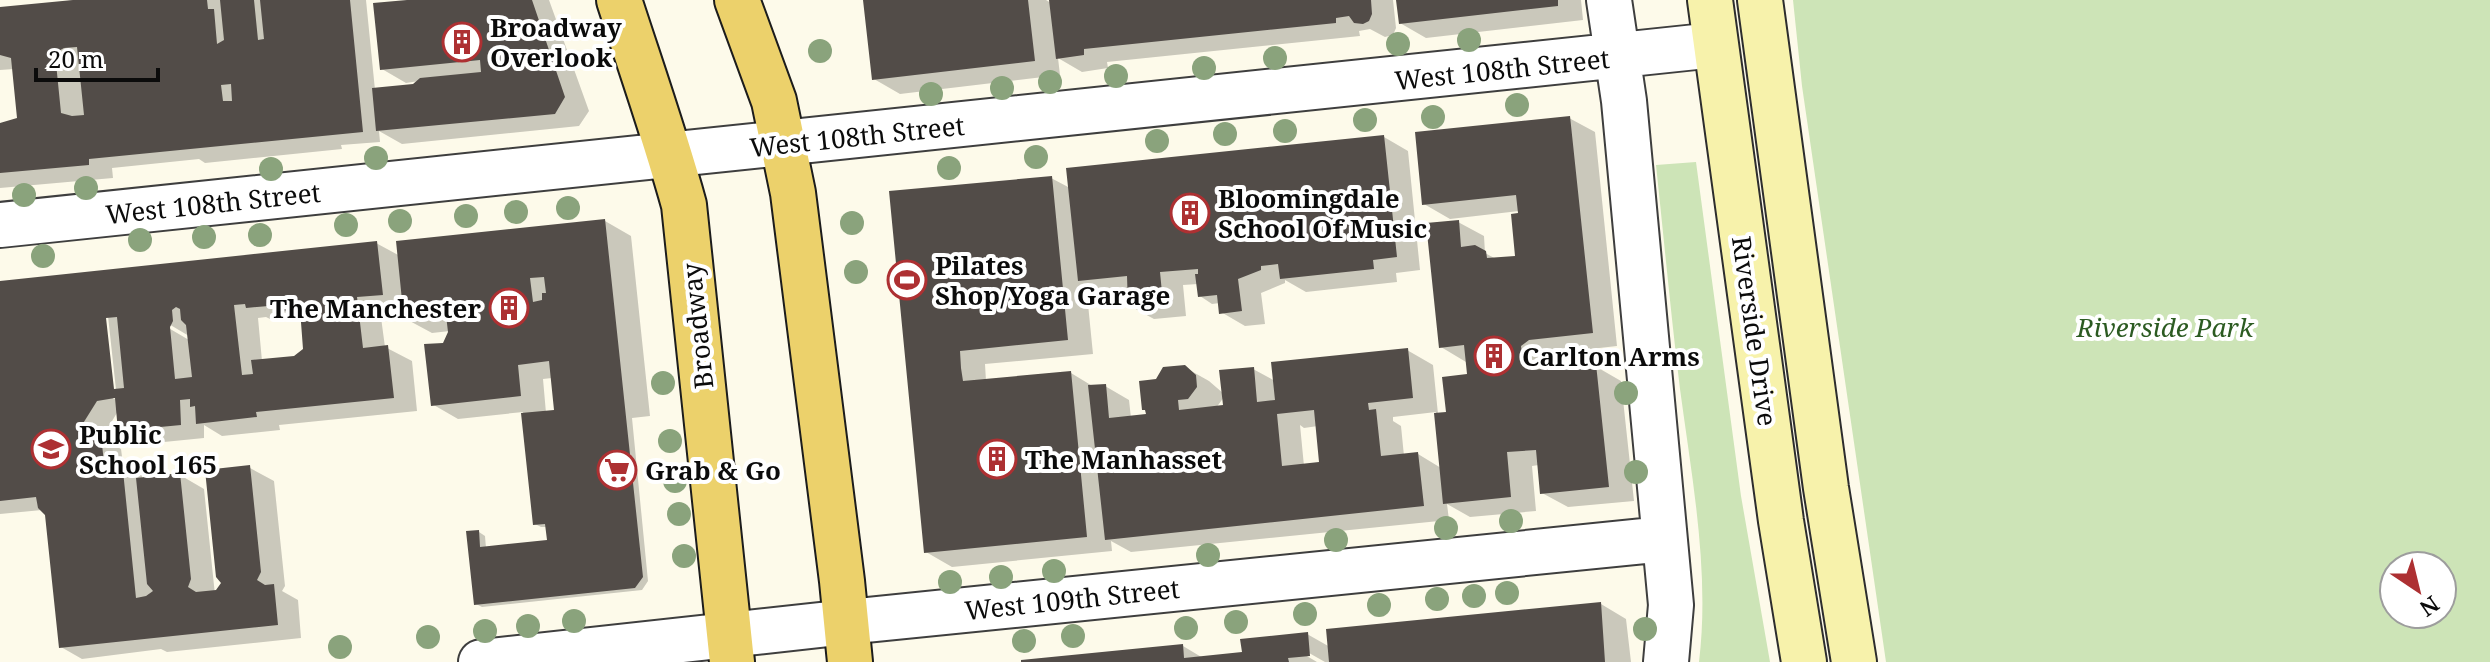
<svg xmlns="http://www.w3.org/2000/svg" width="2490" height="662" viewBox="0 0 2490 662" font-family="'Noto Serif',serif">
	<rect width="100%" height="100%" fill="#fdfaea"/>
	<path fill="#cde4b7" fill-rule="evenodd" d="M 1793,0 L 2490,0 L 2490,662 L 1886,662 L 1802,86 ZM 2442,566 L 2442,614 L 2394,614 L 2394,566 Z
		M 1696,162 L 1741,496 L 1770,662 L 1699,662 C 1710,572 1692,479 1680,389 C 1671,315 1664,240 1656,165 Z"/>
	<path fill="#0003" fill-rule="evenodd" d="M 75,0 L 366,0 L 375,90 L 414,86 L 419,81 L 406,83 L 382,69 L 427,0 L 549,0 L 589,111 L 579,126 L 402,144 L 379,131 L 380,142 L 341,145 L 342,149 L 205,163 L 199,159 L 112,168 L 113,178 L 0,188 L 0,125 L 19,119 L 14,69 L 0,70 L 0,10 Z
		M 865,0 L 1046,0 L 1051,3 L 1051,0 L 1393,0 L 1396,28 L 1393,35 L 1385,37 L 1370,29 L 1359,31 L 1360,36 L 1107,62 L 1108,68 L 1082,72 L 1058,58 L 1060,75 L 900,94 L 874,79 Z
		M 1398,0 L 1581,0 L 1583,20 L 1426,38 L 1400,23 Z
		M 1569,118 L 1595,132 L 1617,346 L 1555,353 L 1546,361 L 1547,371 L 1595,366 L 1621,381 L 1634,501 L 1568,507 L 1542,493 L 1539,465 L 1532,466 L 1536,511 L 1470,517 L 1447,504 L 1449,520 L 1131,552 L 1111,541 L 1112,551 L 952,567 L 926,552 L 891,193 L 1051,178 L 1070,188 L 1384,137 L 1408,151 L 1420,270 L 1396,273 L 1397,282 L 1306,292 L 1285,280 L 1285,283 L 1261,293 L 1265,324 L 1245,326 L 1221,312 L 1220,303 L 1212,304 L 1200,296 L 1198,284 L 1183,285 L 1186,316 L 1154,319 L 1130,306 L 1129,291 L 1104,294 L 1086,284 L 1093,354 L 985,364 L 986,381 L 1071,373 L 1094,387 L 1105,386 L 1129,400 L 1131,418 L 1148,416 L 1158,381 L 1184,367 L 1209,381 L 1224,394 L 1253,369 L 1275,381 L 1407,350 L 1433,365 L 1438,414 L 1448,413 L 1470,376 L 1466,362 L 1441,347 L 1458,222 L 1484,236 L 1485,253 L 1496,259 L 1517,257 L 1525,215 L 1519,211 L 1450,219 L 1424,204 ZM 1224,397 L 1225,407 L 1216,408 ZM 1436,412 L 1441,468 L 1418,454 L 1404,456 L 1401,426 L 1393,421 L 1393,417 ZM 1300,425 L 1304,428 L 1318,426 L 1322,464 L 1304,466 Z
		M 605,221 L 631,236 L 650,416 L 632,418 L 648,581 L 642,590 L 482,607 L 476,604 L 479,532 L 485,536 L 486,548 L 549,542 L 548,527 L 541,527 L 535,524 L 523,412 L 458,419 L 432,404 L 445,344 L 450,331 L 432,333 L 406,319 L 405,308 L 380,310 L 385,347 L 412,361 L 417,411 L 279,425 L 280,430 L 222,436 L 204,425 L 204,438 L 144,444 L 120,430 L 118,411 L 102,438 L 121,449 L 123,464 L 142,475 L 142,479 L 180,475 L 204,489 L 215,595 L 224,583 L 250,468 L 274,481 L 285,586 L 282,591 L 298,600 L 301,638 L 167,652 L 161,649 L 82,659 L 61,647 L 47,514 L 42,510 L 0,514 L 0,283 L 376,243 L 400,256 ZM 104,316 L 108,316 L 117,399 L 113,399 ZM 266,317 L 272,320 L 296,318 L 303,322 L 305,349 L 294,358 L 262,361 L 258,318 ZM 162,320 L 189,336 L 189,340 L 160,323 ZM 552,378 L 556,412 L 546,413 L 543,379 Z
		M 1601,604 L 1626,619 L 1631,662 L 1325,662 L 1302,649 L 1300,652 L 1317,662 L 1020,662 L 1183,646 L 1203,658 L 1244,654 L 1307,634 L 1330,647 Z"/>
	<path fill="#524c48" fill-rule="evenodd" d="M 73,0 L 207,0 L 208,9 L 214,9 L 217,44 L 224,40 L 220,0 L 254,0 L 258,40 L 264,39 L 260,0 L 350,0 L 363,132 L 89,159 L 89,165 L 0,173 L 0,123 L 17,118 L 11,58 L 0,55 L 0,7 ZM 77,47 L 84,115 L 72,116 L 61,113 L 55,53 L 64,48 ZM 231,84 L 232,101 L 223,101 L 221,85 Z
		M 407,0 L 532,0 L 565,97 L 555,114 L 376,131 L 372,88 L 413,84 L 420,78 L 481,72 L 480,60 L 380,70 L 373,3 Z
		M 863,0 L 1028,0 L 1035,61 L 872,80 Z
		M 1049,0 L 1371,0 L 1372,14 L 1369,21 L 1363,24 L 1354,23 L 1349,16 L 1336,18 L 1336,23 L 1084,49 L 1084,55 L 1056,59 Z
		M 1396,0 L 1558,0 L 1558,6 L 1399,24 Z
		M 1570,116 L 1593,333 L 1529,340 L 1521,346 L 1523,364 L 1532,370 L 1596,364 L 1609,487 L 1540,494 L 1536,450 L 1507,452 L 1511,497 L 1443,504 L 1434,413 L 1446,412 L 1442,377 L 1467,374 L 1464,345 L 1439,348 L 1426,223 L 1459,220 L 1461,247 L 1475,245 L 1486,251 L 1487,258 L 1515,256 L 1511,214 L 1518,213 L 1516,195 L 1422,205 L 1415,132 Z
		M 1384,135 L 1397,257 L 1373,260 L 1374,269 L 1280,279 L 1278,264 L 1261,266 L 1261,270 L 1238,279 L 1242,311 L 1219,314 L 1217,295 L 1198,297 L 1195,274 L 1198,274 L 1198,269 L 1160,272 L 1163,303 L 1146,305 L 1128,307 L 1127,276 L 1078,281 L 1066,168 Z
		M 1052,176 L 1068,340 L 960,351 L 961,368 L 963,381 L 1071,371 L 1087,537 L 924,553 L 889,191 Z
		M 605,219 L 643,577 L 635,588 L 474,605 L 466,531 L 479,530 L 480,547 L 547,540 L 545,524 L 533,525 L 521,413 L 554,410 L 549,361 L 518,365 L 521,396 L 431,406 L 424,344 L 443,343 L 448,332 L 446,315 L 404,320 L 396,241 ZM 544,277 L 546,293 L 542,293 L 542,300 L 533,302 L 530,278 Z
		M 377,241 L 383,295 L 357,297 L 363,348 L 388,345 L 394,398 L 256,412 L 257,417 L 196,424 L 195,406 L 190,407 L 190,399 L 180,400 L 181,425 L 118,431 L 115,398 L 97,401 L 82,425 L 83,437 L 101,435 L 104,463 L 122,461 L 136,598 L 146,596 L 153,591 L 147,584 L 136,478 L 180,473 L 191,579 L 188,587 L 196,592 L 216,590 L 221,583 L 216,577 L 205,470 L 250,465 L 261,572 L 257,580 L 265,585 L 274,584 L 278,625 L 59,648 L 45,515 L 38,508 L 36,497 L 0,501 L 0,281 ZM 245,304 L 246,308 L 280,305 L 281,312 L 300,309 L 303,349 L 294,356 L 251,360 L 253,374 L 242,375 L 234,305 ZM 176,307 L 180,309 L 181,320 L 186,325 L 192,377 L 175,379 L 170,327 L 173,321 L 172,310 ZM 117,317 L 124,388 L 114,389 L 106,318 Z
		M 1408,348 L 1413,398 L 1368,403 L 1369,410 L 1376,409 L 1381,456 L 1418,452 L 1424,506 L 1105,540 L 1088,385 L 1106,384 L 1109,418 L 1146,414 L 1145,410 L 1142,410 L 1139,381 L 1156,379 L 1163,367 L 1185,365 L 1196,375 L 1197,387 L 1188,399 L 1178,400 L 1179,410 L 1223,405 L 1219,370 L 1254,367 L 1257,402 L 1275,400 L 1271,362 ZM 1314,410 L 1319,462 L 1282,466 L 1277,414 Z
		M 1601,602 L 1605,662 L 1329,662 L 1326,629 Z
		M 1308,632 L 1310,656 L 1288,658 L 1289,662 L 1021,662 L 1021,660 L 1183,644 L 1184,658 L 1242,652 L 1240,639 Z"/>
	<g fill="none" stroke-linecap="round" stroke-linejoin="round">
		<defs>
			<path id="street" d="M 1609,0 L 1624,101 L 1671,605 L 1666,662
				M 0,225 L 1715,45
				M 481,662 L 847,622 L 1664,539"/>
			<path id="secondary" d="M 1710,0 L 1781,521 L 1804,662
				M 1760,0 L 1826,488 L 1854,662"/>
			<path id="primary" d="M 619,0 C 641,68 665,136 684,205 L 732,662
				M 737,0 L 774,101 L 793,193 L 842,581 L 850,662"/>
		</defs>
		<use href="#street" stroke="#3e3e3e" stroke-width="48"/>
		<use href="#secondary" stroke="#2d2d2d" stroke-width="48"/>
		<use href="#primary" stroke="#1c1c1c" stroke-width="48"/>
		<use href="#street" stroke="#fff" stroke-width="44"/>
		<use href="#secondary" stroke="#f7f2ab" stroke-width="44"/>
		<use href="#primary" stroke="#ecd16b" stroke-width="44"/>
	</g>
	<g fill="#8aa37c">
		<circle cx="1469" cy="40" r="12"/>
		<circle cx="1398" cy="44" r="12"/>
		<circle cx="820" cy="51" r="12"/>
		<circle cx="1275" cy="58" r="12"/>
		<circle cx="1204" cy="68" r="12"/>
		<circle cx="1116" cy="76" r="12"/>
		<circle cx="1050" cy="82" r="12"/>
		<circle cx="1002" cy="88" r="12"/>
		<circle cx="931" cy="94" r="12"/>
		<circle cx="1517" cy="105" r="12"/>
		<circle cx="1433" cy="117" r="12"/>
		<circle cx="1365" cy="120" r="12"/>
		<circle cx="1285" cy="131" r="12"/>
		<circle cx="1225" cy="134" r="12"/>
		<circle cx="1157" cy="141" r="12"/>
		<circle cx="1036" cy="157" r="12"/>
		<circle cx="376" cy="158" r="12"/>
		<circle cx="949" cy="168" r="12"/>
		<circle cx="271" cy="169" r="12"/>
		<circle cx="86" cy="188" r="12"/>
		<circle cx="24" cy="195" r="12"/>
		<circle cx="568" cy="208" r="12"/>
		<circle cx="516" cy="212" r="12"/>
		<circle cx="466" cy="216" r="12"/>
		<circle cx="400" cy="221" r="12"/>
		<circle cx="852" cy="223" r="12"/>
		<circle cx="346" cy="225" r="12"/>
		<circle cx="260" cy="235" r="12"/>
		<circle cx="204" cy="237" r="12"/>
		<circle cx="140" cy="240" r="12"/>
		<circle cx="43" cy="256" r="12"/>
		<circle cx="856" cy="272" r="12"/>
		<circle cx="663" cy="383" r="12"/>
		<circle cx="1626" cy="393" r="12"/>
		<circle cx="670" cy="441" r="12"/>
		<circle cx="1636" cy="472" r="12"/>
		<circle cx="675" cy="481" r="12"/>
		<circle cx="679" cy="514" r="12"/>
		<circle cx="1511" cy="521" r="12"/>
		<circle cx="1446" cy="528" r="12"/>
		<circle cx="1336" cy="540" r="12"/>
		<circle cx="1208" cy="555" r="12"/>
		<circle cx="684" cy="556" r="12"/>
		<circle cx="1054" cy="571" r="12"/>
		<circle cx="1001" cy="577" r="12"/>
		<circle cx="950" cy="582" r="12"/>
		<circle cx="1507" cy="593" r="12"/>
		<circle cx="1474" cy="596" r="12"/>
		<circle cx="1437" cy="599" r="12"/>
		<circle cx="1379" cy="605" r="12"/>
		<circle cx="1305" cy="614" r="12"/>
		<circle cx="574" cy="621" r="12"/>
		<circle cx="1236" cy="622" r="12"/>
		<circle cx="528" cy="626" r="12"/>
		<circle cx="1186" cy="628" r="12"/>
		<circle cx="1645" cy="629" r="12"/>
		<circle cx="485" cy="631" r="12"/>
		<circle cx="1073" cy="636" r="12"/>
		<circle cx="428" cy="637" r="12"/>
		<circle cx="1024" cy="641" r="12"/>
		<circle cx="340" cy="647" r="12"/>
	</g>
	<defs>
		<symbol id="building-ring" viewBox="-11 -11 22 22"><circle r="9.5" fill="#fff" stroke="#ad3032" stroke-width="1.5"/><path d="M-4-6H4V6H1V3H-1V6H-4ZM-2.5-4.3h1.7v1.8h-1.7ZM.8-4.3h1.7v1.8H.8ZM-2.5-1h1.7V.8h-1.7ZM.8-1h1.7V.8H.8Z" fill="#ad3032"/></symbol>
		<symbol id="stadium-ring" viewBox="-11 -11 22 22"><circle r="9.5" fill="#fff" stroke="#ad3032" stroke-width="1.5"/><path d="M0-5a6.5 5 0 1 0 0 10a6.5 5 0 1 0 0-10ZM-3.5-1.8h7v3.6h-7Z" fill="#ad3032"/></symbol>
		<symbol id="school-ring" viewBox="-11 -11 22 22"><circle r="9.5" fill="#fff" stroke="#ad3032" stroke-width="1.5"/><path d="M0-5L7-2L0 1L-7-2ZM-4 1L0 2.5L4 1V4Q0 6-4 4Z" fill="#ad3032"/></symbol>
		<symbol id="supermarket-ring" viewBox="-11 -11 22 22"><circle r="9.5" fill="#fff" stroke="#ad3032" stroke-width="1.5"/><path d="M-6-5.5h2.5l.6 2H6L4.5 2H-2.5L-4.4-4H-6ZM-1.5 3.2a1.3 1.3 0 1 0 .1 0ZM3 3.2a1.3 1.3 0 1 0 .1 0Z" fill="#ad3032"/></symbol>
	</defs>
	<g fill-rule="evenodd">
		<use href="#building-ring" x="440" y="20" width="44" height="44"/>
		<use href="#building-ring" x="1168" y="191" width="44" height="44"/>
		<use href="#stadium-ring" x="885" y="258" width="44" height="44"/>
		<use href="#building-ring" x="487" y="286" width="44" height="44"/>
		<use href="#building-ring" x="1472" y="334" width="44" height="44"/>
		<use href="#school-ring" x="29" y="427" width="44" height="44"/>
		<use href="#building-ring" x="975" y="437" width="44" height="44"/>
		<use href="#supermarket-ring" x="595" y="448" width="44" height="44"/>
	</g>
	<g text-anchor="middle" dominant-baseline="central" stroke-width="8" stroke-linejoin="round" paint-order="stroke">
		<g font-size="26" font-weight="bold" fill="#0b0b0b" stroke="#fff" text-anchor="start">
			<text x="490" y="27">Broadway<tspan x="490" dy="30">Overlook</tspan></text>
			<text x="1218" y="198">Bloomingdale<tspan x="1218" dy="30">School Of Music</tspan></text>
			<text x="935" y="265">Pilates<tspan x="935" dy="30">Shop/Yoga Garage</tspan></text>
			<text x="481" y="308" text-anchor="end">The Manchester</text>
			<text x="1522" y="356">Carlton Arms</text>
			<text x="79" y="434">Public<tspan x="79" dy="30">School 165</tspan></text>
			<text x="1025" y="459">The Manhasset</text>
			<text x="645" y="470">Grab &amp; Go</text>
		</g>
		<g font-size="26" fill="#0b0b0b" stroke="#fff">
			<text transform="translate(1502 69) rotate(-6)">West 108th Street</text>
			<text transform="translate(857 136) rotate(-6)">West 108th Street</text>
			<text transform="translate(213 203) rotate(-6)">West 108th Street</text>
			<text transform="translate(697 326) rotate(-96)">Broadway</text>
			<text transform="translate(1755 331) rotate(82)">Riverside Drive</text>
			<text transform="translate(1072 599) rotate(-6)">West 109th Street</text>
		</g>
		<g font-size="26" font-style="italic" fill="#2c5b22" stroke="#fff">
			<text x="2165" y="327">Riverside Park</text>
		</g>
	</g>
	<g transform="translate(2418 590) rotate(145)"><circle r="38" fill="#ffffff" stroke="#9d9d9d" stroke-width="2"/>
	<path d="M0-6L14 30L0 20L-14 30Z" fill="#ad3032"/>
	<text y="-12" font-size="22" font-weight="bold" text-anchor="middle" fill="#0b0b0b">N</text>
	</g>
	<path d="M36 68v12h122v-12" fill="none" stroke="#0b0b0b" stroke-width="4"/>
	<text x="48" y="68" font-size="24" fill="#0b0b0b" stroke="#ffffff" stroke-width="6" paint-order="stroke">20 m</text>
</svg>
